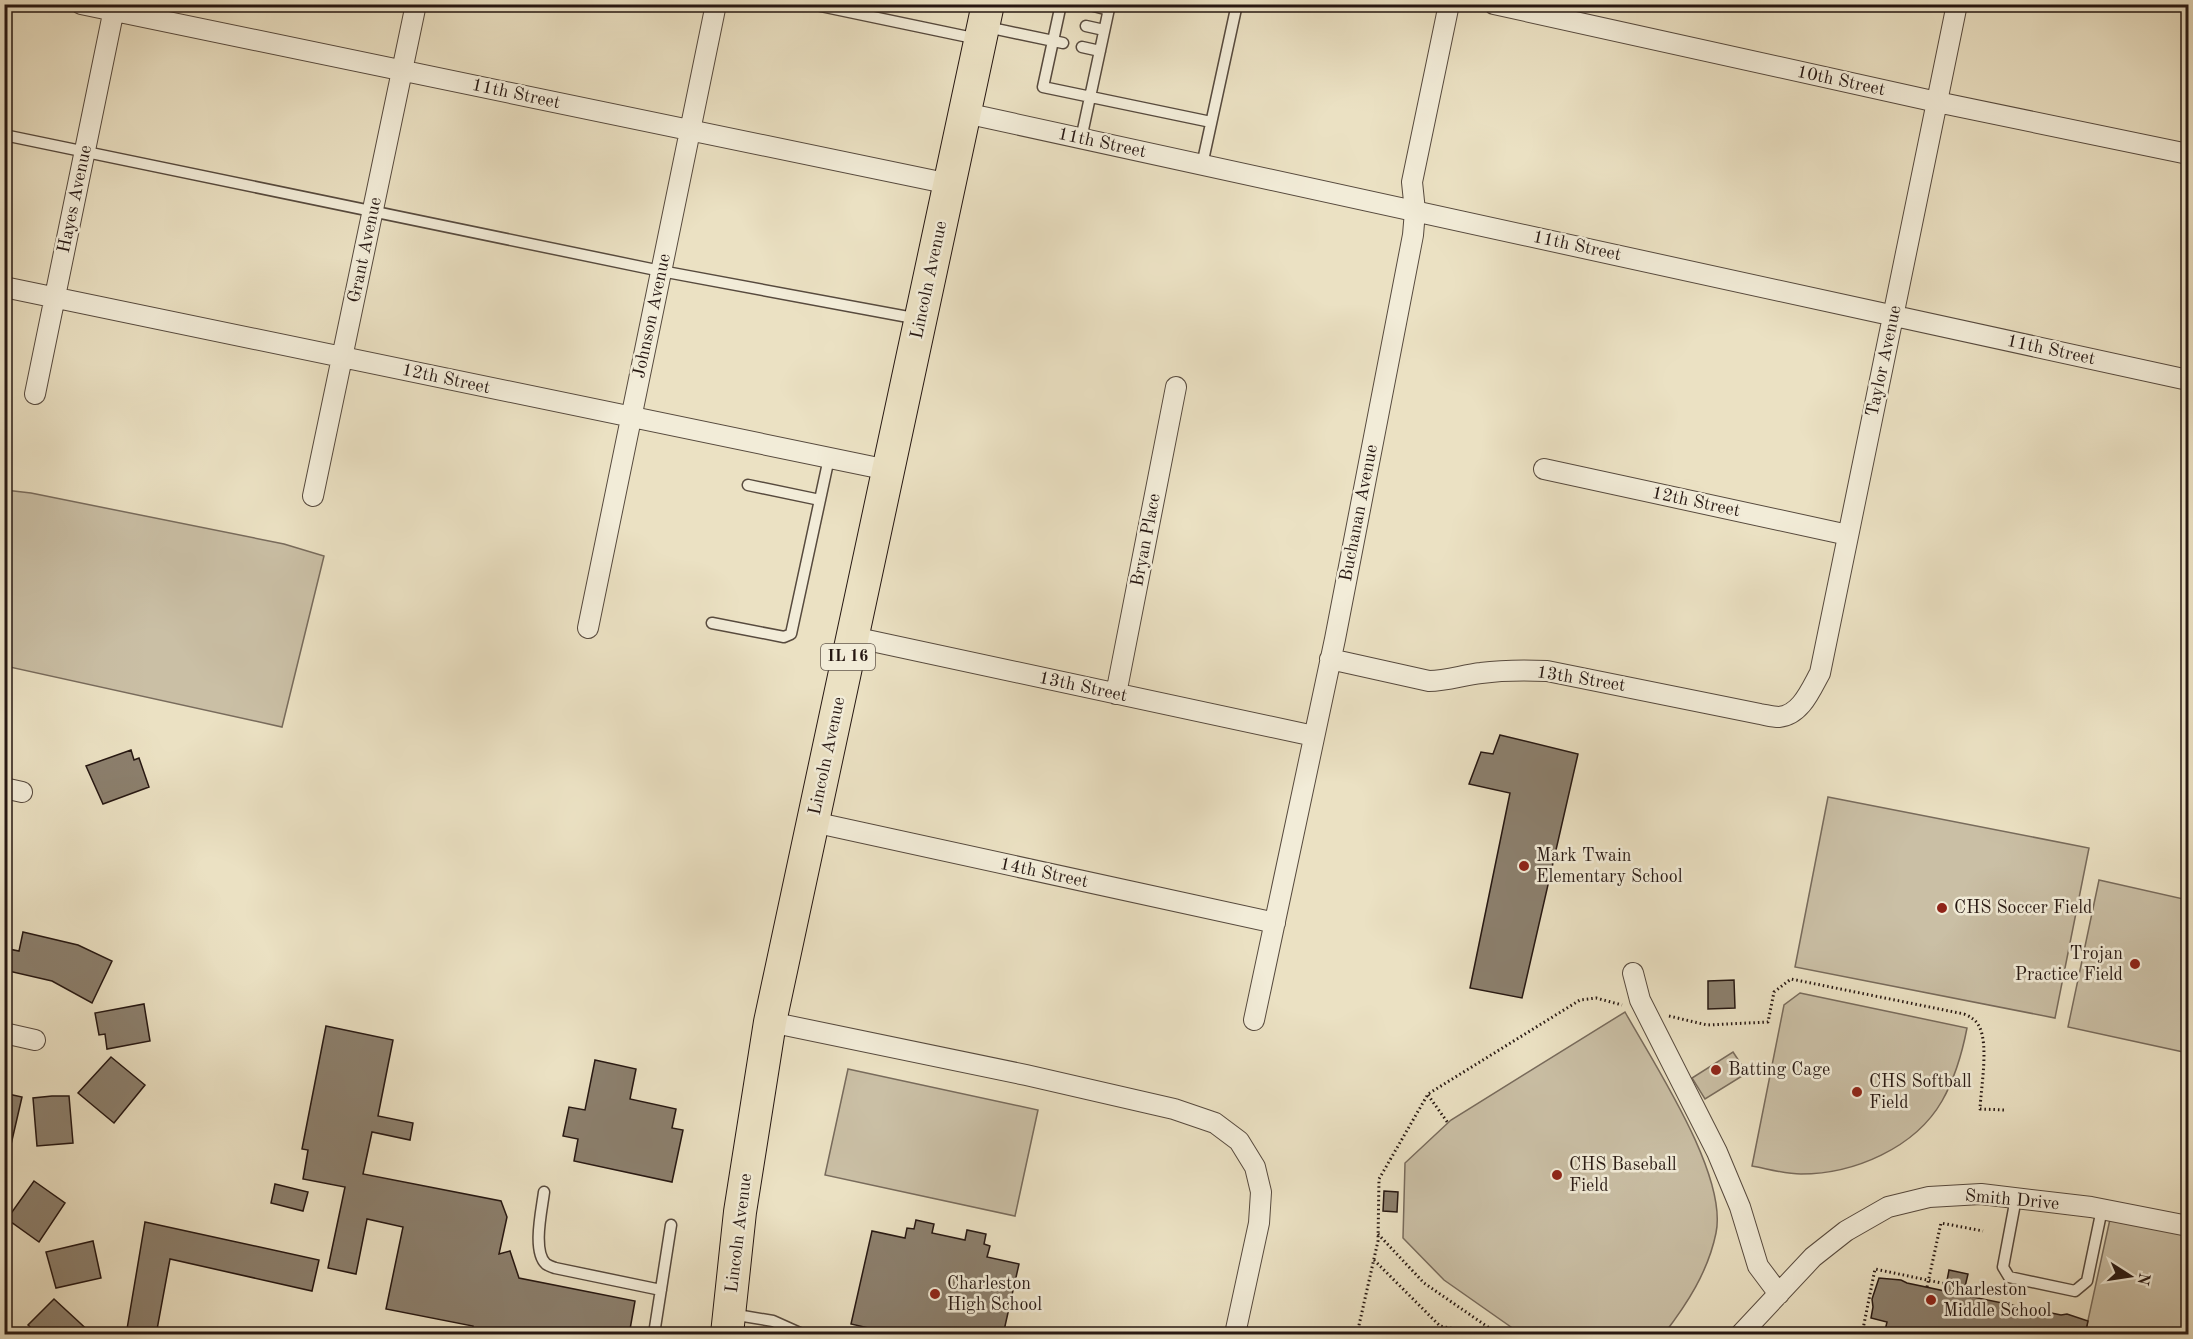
<svg xmlns="http://www.w3.org/2000/svg" width="2193" height="1339" viewBox="0 0 2193 1339" font-family="'Old Standard TT',serif">
	<rect width="100%" height="100%" fill="#ebe1c3"/>
	<filter id="stains"><feTurbulence type="fractalNoise" baseFrequency=".00333" numOctaves="4"/><feColorMatrix values="0 0 0 0 .2 0 0 0 0 .09 0 0 0 0 .02 0 0 0 .5 -.17"/></filter>
	<radialGradient id="worn" r=".72"><stop offset=".6" stop-color="#630" stop-opacity="0"/><stop offset="1" stop-color="#630" stop-opacity=".3"/></radialGradient>
	<path fill="#cabfa5" stroke="#786b5c" stroke-width="1.5" d="M 5,490 L 31,493 L 284,544 L 324,556 L 282,727 L 5,666 Z
		M 1828,797 L 2089,848 L 2055,1018 L 1795,967 Z
		M 2099,880 L 2188,900 L 2188,1053 L 2068,1027 Z
		M 1800,993 L 1967,1028 C 1962,1054 1955,1078 1942,1101 C 1915,1148 1854,1174 1801,1174 C 1785,1174 1768,1169 1752,1166 L 1784,1005 Z
		M 1625,1012 C 1654,1064 1728,1175 1716,1233 C 1708,1272 1687,1304 1664,1334 L 1521,1334 L 1444,1280 L 1403,1238 L 1405,1163 L 1451,1120 Z
		M 1733,1052 L 1747,1073 L 1705,1099 L 1692,1078 Z
		M 848,1069 L 1038,1110 L 1015,1216 L 825,1175 Z
		M 2112,1210 L 2188,1226 L 2188,1334 L 2085,1334 Z"/>
	<path fill="#8c806e" stroke="#261712" stroke-width="1.5" d="M 1500,735 L 1578,754 L 1522,998 L 1470,988 L 1510,793 L 1469,784 L 1481,752 L 1493,754 Z
		M 131,750 L 134,760 L 139,758 L 149,787 L 103,804 L 86,766 Z
		M 23,932 L 78,945 L 112,961 L 92,1003 L 52,981 L 4,970 L 4,948 L 19,951 Z
		M 1734,980 L 1735,1008 L 1708,1009 L 1708,981 Z
		M 144,1004 L 150,1041 L 107,1049 L 105,1034 L 99,1035 L 95,1013 Z
		M 326,1026 L 393,1040 L 378,1116 L 413,1123 L 410,1140 L 372,1132 L 363,1174 L 501,1201 L 507,1217 L 499,1254 L 510,1251 L 519,1278 L 635,1301 L 629,1335 L 497,1335 L 473,1330 L 473,1326 L 386,1309 L 403,1227 L 367,1219 L 356,1274 L 328,1268 L 345,1187 L 303,1179 L 308,1150 L 302,1149 Z
		M 111,1057 L 145,1085 L 114,1123 L 78,1093 Z
		M 595,1060 L 636,1069 L 630,1099 L 676,1109 L 672,1128 L 683,1130 L 672,1182 L 574,1161 L 578,1139 L 563,1136 L 569,1107 L 585,1110 Z
		M 4,1093 L 22,1097 L 10,1149 L 4,1149 Z
		M 52,1096 L 69,1096 L 73,1143 L 37,1146 L 33,1098 Z
		M 34,1181 L 65,1203 L 39,1242 L 7,1219 Z
		M 275,1184 L 308,1192 L 303,1211 L 271,1203 Z
		M 1384,1191 L 1398,1192 L 1397,1212 L 1383,1211 Z
		M 916,1220 L 934,1224 L 932,1233 L 965,1240 L 967,1230 L 986,1234 L 984,1244 L 990,1246 L 987,1257 L 1019,1264 L 1003,1335 L 872,1335 L 873,1329 L 851,1324 L 872,1231 L 905,1238 L 907,1228 L 914,1229 Z
		M 145,1222 L 319,1260 L 312,1291 L 170,1259 L 156,1335 L 126,1335 Z
		M 93,1241 L 101,1278 L 56,1288 L 46,1252 Z
		M 1949,1270 L 1968,1274 L 1963,1295 L 2061,1315 L 2067,1314 L 2088,1321 L 2085,1335 L 1884,1335 L 1887,1322 L 1871,1318 L 1873,1307 L 1872,1299 L 1879,1278 L 1901,1280 L 1907,1283 L 1945,1291 Z
		M 54,1299 L 93,1335 L 39,1335 L 28,1325 Z"/>
	<g fill="none" stroke-linecap="round" stroke-linejoin="round">
		<defs>
			<path id="service" d="M 811,4 L 978,39
				M 1061,4 L 1043,87 L 1211,122
				M 1090,5 L 1109,10
				M 1086,26 L 1104,30
				M 987,27 L 1063,43
				M 1082,47 L 1100,51
				M 4,135 L 661,271 L 919,319
				M 1081,139 L 1110,4
				M 1202,165 L 1237,4
				M 748,485 L 820,500
				M 712,623 L 784,637 L 791,634 L 829,458
				M 544,1192 C 542,1209 532,1251 546,1264 C 549,1266 552,1267 555,1268 L 661,1290
				M 2016,1198 L 2003,1267 L 2009,1277 L 2075,1291 L 2087,1281 L 2102,1209
				M 731,1314 L 773,1321 L 802,1334
				M 654,1334 L 671,1225"/>
			<path id="minor" d="M 81,4 L 950,184
				M 1494,4 L 1937,102 L 2188,154
				M 965,113 L 2188,380
				M 4,287 L 888,470
				M 35,394 L 115,4
				M 1544,469 L 1848,535
				M 313,496 L 416,4
				M 588,628 L 716,4
				M 853,637 L 1314,736
				M 1330,659 L 1429,681 C 1447,681 1463,675 1481,673 C 1503,670 1525,670 1547,671 L 1760,714 C 1766,715 1773,717 1779,717 C 1801,715 1811,689 1820,673 L 1957,4
				M 1116,694 L 1176,387
				M 4,788 L 22,792
				M 813,822 L 1275,923
				M 1633,973 L 1640,1000 L 1717,1152 L 1740,1207 L 1758,1266 L 1779,1294
				M 1254,1020 L 1335,639 L 1413,235 L 1415,211 L 1412,182 L 1449,4
				M 770,1022 L 1026,1075 L 1174,1109 L 1215,1123 L 1239,1141 L 1255,1167 L 1261,1192 L 1259,1223 L 1235,1334
				M 4,1033 L 35,1040
				M 1741,1334 L 1813,1257 L 1846,1231 L 1888,1207 L 1929,1197 L 1981,1194 L 2091,1207 L 2188,1226"/>
			<path id="primary" d="M 727,1334 L 740,1212 L 770,1022 L 988,4"/>
		</defs>
		<use href="#service" stroke="#574a3e" stroke-width="13"/>
		<use href="#minor" stroke="#574a3e" stroke-width="22"/>
		<use href="#primary" stroke="#261712" stroke-width="34"/>
		<path stroke="#261712" stroke-width="3" stroke-dasharray="1.5 3" stroke-linecap="butt" d="M 1669,1016 L 1707,1025 L 1768,1022 L 1774,992 L 1791,979 L 1964,1014 C 1971,1017 1976,1020 1979,1026 C 1989,1045 1981,1087 1980,1109 L 2005,1110
			M 1428,1095 L 1448,1123
			M 1378,1234 L 1424,1283 L 1498,1334
			M 1374,1260 L 1440,1326 L 1455,1329
			M 1927,1287 L 1941,1223 L 1983,1231
			M 863,1330 L 872,1332
			M 862,1334 L 864,1327
			M 1357,1334 L 1378,1241 L 1379,1179 L 1428,1094 L 1580,1000 L 1596,998 L 1622,1005
			M 1862,1334 L 1875,1269 L 1946,1284"/>
		<use href="#service" stroke="#f2ecd8" stroke-width="10"/>
		<use href="#minor" stroke="#f2ecd8" stroke-width="20"/>
		<use href="#primary" stroke="#ebe1c3" stroke-width="32"/>
	</g>
	<g fill="#8f2418" stroke="#f2ecd8" stroke-width="2">
		<circle cx="1524" cy="866" r="6"/>
		<circle cx="1942" cy="908" r="6"/>
		<circle cx="2135" cy="964" r="6"/>
		<circle cx="1716" cy="1070" r="6"/>
		<circle cx="1857" cy="1092" r="6"/>
		<circle cx="1557" cy="1175" r="6"/>
		<circle cx="935" cy="1294" r="6"/>
		<circle cx="1931" cy="1300" r="6"/>
	</g>
	<g text-anchor="middle" dominant-baseline="central" stroke-width="5" stroke-linejoin="round" paint-order="stroke">
		<rect fill="#f2ecd8" stroke="#63574d" stroke-width="1.5" x="821" y="644" width="54" height="26" rx="4.5"/>
		<g font-size="16" font-weight="bold" fill="#261712">
			<text x="848" y="657">IL 16</text>
		</g>
		<g font-size="18" fill="#261712" stroke="#f2ecd8">
			<text transform="translate(1841 81) rotate(12)">10th Street</text>
			<text transform="translate(516 94) rotate(12)">11th Street</text>
			<text transform="translate(1102 143) rotate(12)">11th Street</text>
			<text transform="translate(75 199) rotate(-78)">Hayes Avenue</text>
			<text transform="translate(1577 246) rotate(12)">11th Street</text>
			<text transform="translate(365 250) rotate(-78)">Grant Avenue</text>
			<text transform="translate(929 280) rotate(-78)">Lincoln Avenue</text>
			<text transform="translate(652 316) rotate(-78)">Johnson Avenue</text>
			<text transform="translate(2051 350) rotate(12)">11th Street</text>
			<text transform="translate(1884 361) rotate(-78)">Taylor Avenue</text>
			<text transform="translate(446 379) rotate(12)">12th Street</text>
			<text transform="translate(1696 502) rotate(12)">12th Street</text>
			<text transform="translate(1359 513) rotate(-79)">Buchanan Avenue</text>
			<text transform="translate(1146 540) rotate(-79)">Bryan Place</text>
			<text transform="translate(1581 679) rotate(9)">13th Street</text>
			<text transform="translate(1083 687) rotate(12)">13th Street</text>
			<text transform="translate(827 756) rotate(-78)">Lincoln Avenue</text>
			<text transform="translate(1044 873) rotate(12)">14th Street</text>
			<text transform="translate(2012 1200) rotate(5)">Smith Drive</text>
			<text transform="translate(739 1233) rotate(-83)">Lincoln Avenue</text>
		</g>
		<g font-size="18" fill="#261712" stroke="#f2ecd8" text-anchor="start">
			<text x="1536" y="856">Mark Twain<tspan x="1536" dy="21">Elementary School</tspan></text>
			<text x="1954" y="908">CHS Soccer Field</text>
			<text x="2123" y="954" text-anchor="end">Trojan<tspan x="2123" dy="21">Practice Field</tspan></text>
			<text x="1728" y="1070">Batting Cage</text>
			<text x="1869" y="1082">CHS Softball<tspan x="1869" dy="21">Field</tspan></text>
			<text x="1569" y="1165">CHS Baseball<tspan x="1569" dy="21">Field</tspan></text>
			<text x="947" y="1284">Charleston<tspan x="947" dy="21">High School</tspan></text>
			<text x="1943" y="1290">Charleston<tspan x="1943" dy="21">Middle School</tspan></text>
		</g>
	</g>
	<rect width="2193" height="1339" fill="none" stroke="#ebe1c3" stroke-width="24"/>
	<rect x="6" y="6" width="2181" height="1327" fill="none" stroke="#261712" stroke-width="3"/>
	<rect x="12" y="12" width="2169" height="1315" fill="none" stroke="#261712" stroke-width="1.5"/>
	<g transform="translate(2130 1276) rotate(102)" stroke="#f2ecd8" stroke-width="4.5" paint-order="stroke">
	<path d="M0-4.5L10 22L0 15L-10 22Z" fill="#261712"/>
	<text y="-9" font-size="16" font-weight="bold" text-anchor="middle" fill="#261712">N</text>
	</g>
	<rect width="100%" height="100%" filter="url(#stains)"/>
	<rect width="100%" height="100%" fill="url(#worn)"/>
</svg>
